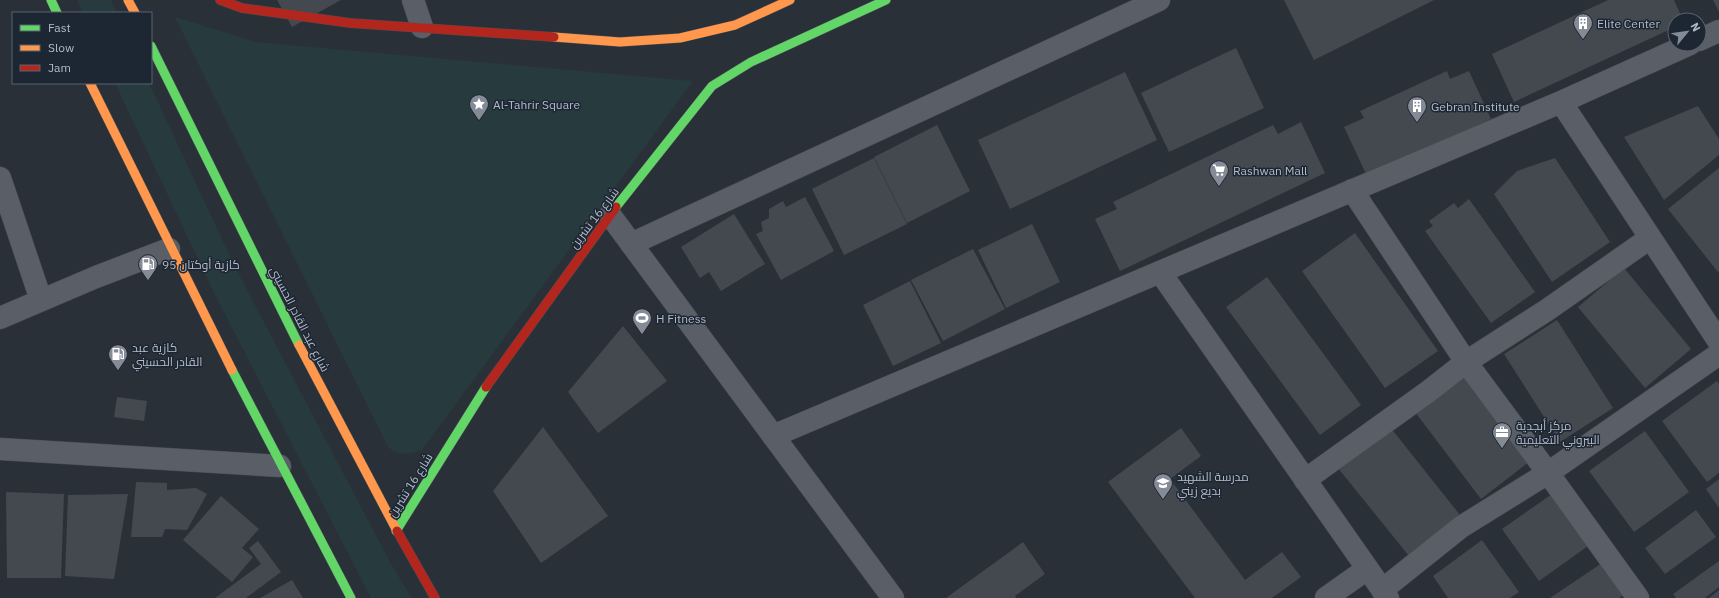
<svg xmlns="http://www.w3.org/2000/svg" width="1719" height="598" viewBox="0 0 1719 598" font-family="'IBM Plex Sans',Cairo,sans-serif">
	<rect width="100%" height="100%" fill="#2a3038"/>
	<path fill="#273a3e" d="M 77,0 L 111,0 L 117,13 L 83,13 Z
		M 175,17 L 256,42 L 693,81 L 422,450 C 410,455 399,456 388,447 Z
		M 115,83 L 149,83 L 236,269 L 391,564 L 412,598 L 371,598 L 213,291 Z"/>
	<path fill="#444950" d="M 277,0 L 341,0 L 292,27 Z
		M 1284,0 L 1434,0 L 1314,60 Z
		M 1608,0 L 1674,0 L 1683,20 L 1675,20 L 1675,27 L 1514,102 L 1492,54 Z
		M 1713,0 L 1719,0 L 1719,12 Z
		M 1236,48 L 1264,108 L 1169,152 L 1141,93 Z
		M 1447,71 L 1450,79 L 1469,71 L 1491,119 L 1367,176 L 1344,127 L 1364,118 L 1360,111 Z
		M 1125,72 L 1157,140 L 1010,209 L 978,140 Z
		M 1698,106 L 1719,139 L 1719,155 L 1664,200 L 1624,137 Z
		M 1301,122 L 1325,173 L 1120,271 L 1095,219 L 1117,209 L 1113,202 L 1273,125 L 1278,134 Z
		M 937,125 L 970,191 L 907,223 L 874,157 Z
		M 874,158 L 907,224 L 844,255 L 812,189 Z
		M 1555,158 L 1610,242 L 1552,282 L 1494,194 L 1517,171 Z
		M 1719,168 L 1719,271 L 1718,272 L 1668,209 Z
		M 805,197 L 834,251 L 781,280 L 756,234 L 763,231 L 761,222 L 769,218 L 769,209 L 783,201 L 786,207 Z
		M 1469,199 L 1535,292 L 1491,323 L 1425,231 L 1433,226 L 1429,221 L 1454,203 L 1458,208 Z
		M 734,214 L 765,264 L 721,291 L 709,272 L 700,278 L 681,247 Z
		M 1032,224 L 1060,282 L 1006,308 L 978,250 Z
		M 1355,233 L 1438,351 L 1385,388 L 1302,271 Z
		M 973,249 L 1005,309 L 943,341 L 911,280 Z
		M 1624,268 L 1691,349 L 1645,388 L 1578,307 Z
		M 1267,277 L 1361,405 L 1320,435 L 1226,307 Z
		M 910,281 L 941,343 L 893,366 L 863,305 Z
		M 1557,320 L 1613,408 L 1560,442 L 1504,354 Z
		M 623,326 L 667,381 L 598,433 L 568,392 Z
		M 1463,375 L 1529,462 L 1481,499 L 1415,412 Z
		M 1717,381 L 1719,384 L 1719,473 L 1707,482 L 1662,421 Z
		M 117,397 L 147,401 L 144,421 L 114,417 Z
		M 543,427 L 608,516 L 541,563 L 493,491 Z
		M 1390,427 L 1460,515 L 1409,556 L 1338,468 Z
		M 1181,428 L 1201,456 L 1170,479 L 1245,580 L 1282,552 L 1301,577 L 1272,598 L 1195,598 L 1108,482 Z
		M 1645,431 L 1689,492 L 1634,532 L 1589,471 Z
		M 1719,479 L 1719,508 L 1706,489 Z
		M 136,482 L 167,483 L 167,490 L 196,488 L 207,494 L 187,530 L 165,529 L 162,537 L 131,537 Z
		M 6,492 L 64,494 L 61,578 L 7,578 Z
		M 128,494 L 114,579 L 65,576 L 68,495 Z
		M 1552,494 L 1588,546 L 1539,581 L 1502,529 Z
		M 221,496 L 259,529 L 242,548 L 253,557 L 232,582 L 183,540 Z
		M 1696,510 L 1716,537 L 1665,574 L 1645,548 Z
		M 1482,540 L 1519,592 L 1510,598 L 1448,598 L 1433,576 Z
		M 258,541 L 281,572 L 246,598 L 215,598 L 261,564 L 249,548 Z
		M 1023,542 L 1045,574 L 1015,596 L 1016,598 L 946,598 Z
		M 1719,561 L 1719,587 L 1705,598 L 1676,598 L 1673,594 Z
		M 1602,563 L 1624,595 L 1619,598 L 1550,598 Z
		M 292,580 L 303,598 L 260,598 Z
		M 1719,590 L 1719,598 L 1709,598 Z"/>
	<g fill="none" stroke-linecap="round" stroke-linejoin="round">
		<defs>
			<path id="street" d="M 413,0 L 422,27
				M 1699,40 L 1719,31
				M 1561,102 L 1719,342
				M 0,178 L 41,300
				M 1352,190 L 1466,362 L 1548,473 L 1638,598
				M 610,215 L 893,598
				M 631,244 L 1159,0
				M 1160,272 L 1388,598
				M 0,318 L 96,277 L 169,249
				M 773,436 L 1561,102 L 1690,44
				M 0,449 L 280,466
				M 1305,480 L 1429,391 L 1466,362 L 1547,310 L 1650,238
				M 1382,590 L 1461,527 L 1548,473 L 1719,354
				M 1326,598 L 1367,569"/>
			<path id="fast" d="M 51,0 L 57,13
				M 151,46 L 299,345
				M 616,207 L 712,86 L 751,62 L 886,0
				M 232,370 L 351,598
				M 396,531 L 486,387"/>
			<path id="slow" d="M 128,0 L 135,13
				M 554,37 L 620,42 L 680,38 L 735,25 L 790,0
				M 90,83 L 232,370
				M 299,345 L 397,531"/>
			<path id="jam" d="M 220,0 L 242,8 L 350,23 L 554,37
				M 486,387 L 616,207
				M 397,531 L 435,598"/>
		</defs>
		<use href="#street" stroke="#484c53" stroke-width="23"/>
		<use href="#fast" stroke="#484c53" stroke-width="10"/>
		<use href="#slow" stroke="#484c53" stroke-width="10"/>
		<use href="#jam" stroke="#484c53" stroke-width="10"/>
		<use href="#street" stroke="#5a5e66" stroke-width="22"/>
		<use href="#fast" stroke="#63d668" stroke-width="9"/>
		<use href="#slow" stroke="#ff974d" stroke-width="9"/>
		<use href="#jam" stroke="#b3261e" stroke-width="9"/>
	</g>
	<defs>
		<symbol id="building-pin" viewBox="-11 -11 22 30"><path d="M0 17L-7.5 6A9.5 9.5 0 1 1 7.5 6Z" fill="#848b96" stroke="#1d2633"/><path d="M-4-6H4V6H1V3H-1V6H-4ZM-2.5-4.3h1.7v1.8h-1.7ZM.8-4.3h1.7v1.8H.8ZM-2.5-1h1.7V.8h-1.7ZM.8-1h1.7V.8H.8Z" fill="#fff"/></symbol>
		<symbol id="sight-pin" viewBox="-11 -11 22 30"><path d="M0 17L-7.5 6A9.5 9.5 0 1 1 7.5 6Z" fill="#848b96" stroke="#1d2633"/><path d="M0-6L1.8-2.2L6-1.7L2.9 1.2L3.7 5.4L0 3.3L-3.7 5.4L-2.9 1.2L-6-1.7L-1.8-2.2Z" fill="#fff"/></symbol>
		<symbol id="supermarket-pin" viewBox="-11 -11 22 30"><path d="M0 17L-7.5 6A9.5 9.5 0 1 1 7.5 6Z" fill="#848b96" stroke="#1d2633"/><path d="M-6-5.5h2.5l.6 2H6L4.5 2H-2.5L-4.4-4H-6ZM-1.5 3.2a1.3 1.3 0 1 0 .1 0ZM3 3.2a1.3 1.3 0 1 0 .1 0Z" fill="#fff"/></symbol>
		<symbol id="fuel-pin" viewBox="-11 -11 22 30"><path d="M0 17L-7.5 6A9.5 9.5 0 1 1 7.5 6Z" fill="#848b96" stroke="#1d2633"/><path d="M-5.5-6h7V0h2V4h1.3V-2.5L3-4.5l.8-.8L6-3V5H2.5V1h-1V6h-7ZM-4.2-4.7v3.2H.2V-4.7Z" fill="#fff"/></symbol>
		<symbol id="stadium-pin" viewBox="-11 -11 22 30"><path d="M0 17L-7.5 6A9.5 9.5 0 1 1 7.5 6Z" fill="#848b96" stroke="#1d2633"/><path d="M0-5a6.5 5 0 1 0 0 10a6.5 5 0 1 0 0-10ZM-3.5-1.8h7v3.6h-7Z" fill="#fff"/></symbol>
		<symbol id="office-pin" viewBox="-11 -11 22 30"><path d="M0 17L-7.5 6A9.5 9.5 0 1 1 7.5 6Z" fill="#848b96" stroke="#1d2633"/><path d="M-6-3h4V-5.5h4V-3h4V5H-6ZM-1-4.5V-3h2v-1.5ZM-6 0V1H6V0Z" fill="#fff"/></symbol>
		<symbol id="school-pin" viewBox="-11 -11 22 30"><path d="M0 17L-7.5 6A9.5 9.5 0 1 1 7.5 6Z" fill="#848b96" stroke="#1d2633"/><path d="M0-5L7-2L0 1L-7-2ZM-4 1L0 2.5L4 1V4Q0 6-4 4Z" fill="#fff"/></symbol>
	</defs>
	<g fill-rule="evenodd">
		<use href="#building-pin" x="1572" y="12" width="22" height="30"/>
		<use href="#sight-pin" x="468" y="93" width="22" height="30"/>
		<use href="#building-pin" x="1406" y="95" width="22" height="30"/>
		<use href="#supermarket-pin" x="1208" y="159" width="22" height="30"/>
		<use href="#fuel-pin" x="137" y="253" width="22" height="30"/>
		<use href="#stadium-pin" x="631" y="307" width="22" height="30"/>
		<use href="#fuel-pin" x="107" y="343" width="22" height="30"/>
		<use href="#office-pin" x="1491" y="421" width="22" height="30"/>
		<use href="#school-pin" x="1152" y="472" width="22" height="30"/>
	</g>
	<g text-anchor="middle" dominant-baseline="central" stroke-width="3" stroke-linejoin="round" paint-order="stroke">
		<g font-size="12" fill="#b4bcc9" stroke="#1d2633" text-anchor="start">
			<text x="1597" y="23">Elite Center</text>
			<text x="493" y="104">Al-Tahrir Square</text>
			<text x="1431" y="106">Gebran Institute</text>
			<text x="1233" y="170">Rashwan Mall</text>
			<text x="162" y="264">كازية أوكتان 95</text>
			<text x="656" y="318">H Fitness</text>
			<text x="132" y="347">كازية عبد<tspan x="132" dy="14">القادر الحسيني</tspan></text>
			<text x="1516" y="425">مركز أبجدية<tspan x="1516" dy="14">البيروني التعليمية</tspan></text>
			<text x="1177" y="476">مدرسة الشهيد<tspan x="1177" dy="14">بديع زيني</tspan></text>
		</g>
		<g font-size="12" fill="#b4bcc9" stroke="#1d2633">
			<text transform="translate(594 218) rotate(-53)">شارع 16 تشرين</text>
			<text transform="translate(300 319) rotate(63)">شارع عبد القادر الحسيني</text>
			<text transform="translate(410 485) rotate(-58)">شارع 16 تشرين</text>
		</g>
	</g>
	<rect x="12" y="12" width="140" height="72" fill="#1d2633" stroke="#59626f"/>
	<rect x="20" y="25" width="20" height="6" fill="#63d668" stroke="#59626f"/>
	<text x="48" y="32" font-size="12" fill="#b4bcc9">Fast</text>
	<rect x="20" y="45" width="20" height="6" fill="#ff974d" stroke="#59626f"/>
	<text x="48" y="52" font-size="12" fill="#b4bcc9">Slow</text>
	<rect x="20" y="65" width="20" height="6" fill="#b3261e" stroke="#59626f"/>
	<text x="48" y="72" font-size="12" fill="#b4bcc9">Jam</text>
	<g transform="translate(1687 32) rotate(61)"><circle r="19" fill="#1d2633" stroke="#59626f"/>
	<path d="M0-3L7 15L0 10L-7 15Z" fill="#848b96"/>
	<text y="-6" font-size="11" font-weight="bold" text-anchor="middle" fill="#b4bcc9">N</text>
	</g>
</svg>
